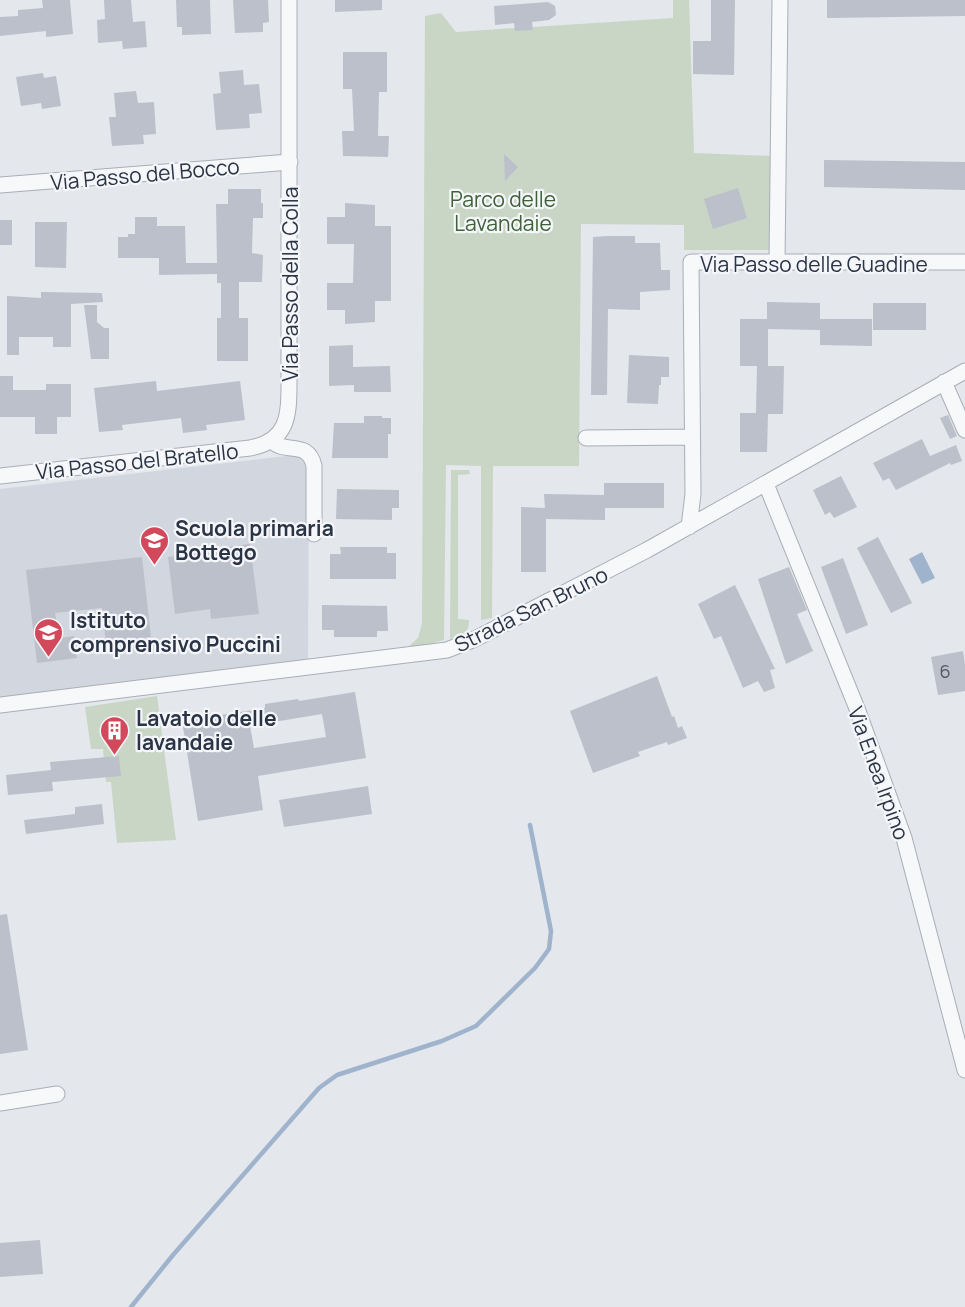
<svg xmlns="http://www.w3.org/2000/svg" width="965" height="1307" viewBox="0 0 965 1307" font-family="Manrope,sans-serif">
	<rect width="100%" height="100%" fill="#e4e7ec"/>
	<path fill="#d2d6de" d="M 295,455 L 304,459 L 309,470 L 308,661 L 0,698 L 0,489 Z"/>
	<path fill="#c9d6c5" d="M 673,0 L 689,0 L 694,153 L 772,156 L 773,250 L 684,250 L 684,225 L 581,224 L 579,466 L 493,466 L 492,618 L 481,620 L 481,466 L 446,465 L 444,640 L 418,647 L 408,647 L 418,638 L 422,624 L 425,16 L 441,13 L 456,32 L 515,28 L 533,30 L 533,27 L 673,18 Z
		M 451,470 L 469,470 L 470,474 L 458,475 L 458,619 L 469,620 C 469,635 463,634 450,639 Z
		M 157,696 L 176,840 L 117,843 L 111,782 L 106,782 L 103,749 L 91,749 L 85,707 Z"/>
	<path fill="#9fb4cc" d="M 922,552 L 935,578 L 922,584 L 909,559 Z"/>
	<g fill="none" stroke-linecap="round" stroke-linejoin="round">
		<path stroke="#9fb4cc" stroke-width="4.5" d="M 131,1307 L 173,1255 L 319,1088 L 337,1075 L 442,1041 L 476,1026 L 535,968 L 549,949 L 551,931 L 530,825"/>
	</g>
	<path fill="#bbc0ca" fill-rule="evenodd" d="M 42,0 L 70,0 L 73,34 L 46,37 L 46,31 L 0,36 L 0,17 L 18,16 L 18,10 L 43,8 Z
		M 104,0 L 131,0 L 133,22 L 145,21 L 147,47 L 123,49 L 122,41 L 98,43 L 97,20 L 105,19 Z
		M 176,0 L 210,0 L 211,34 L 182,35 L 182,27 L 177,27 Z
		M 233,0 L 268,0 L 269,22 L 263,23 L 263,32 L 235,33 Z
		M 335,0 L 382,0 L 382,10 L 335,12 Z
		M 711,0 L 735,0 L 734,75 L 693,74 L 693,41 L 711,41 Z
		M 827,0 L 965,0 L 965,16 L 827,18 Z
		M 548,2 L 555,6 L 556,15 L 549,20 L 532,22 L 533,30 L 515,31 L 514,23 L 495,25 L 494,6 Z
		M 343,52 L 387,52 L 387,92 L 379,92 L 378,136 L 389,136 L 388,157 L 343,156 L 342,131 L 354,131 L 352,89 L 343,89 Z
		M 243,70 L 244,85 L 259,84 L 262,113 L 249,114 L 250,128 L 216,130 L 213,94 L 221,93 L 219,72 Z
		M 43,73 L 44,78 L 56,76 L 61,106 L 42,109 L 41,103 L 21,106 L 16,77 Z
		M 136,91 L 138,103 L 154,102 L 156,134 L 143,135 L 144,144 L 112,146 L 109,117 L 116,117 L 114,93 Z
		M 504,154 L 518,167 L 505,181 Z
		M 824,160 L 965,162 L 965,190 L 824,187 Z
		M 738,188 L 747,218 L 713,229 L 704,199 Z
		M 228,189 L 261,189 L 261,203 L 263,203 L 263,218 L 253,218 L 252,253 L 263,255 L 262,282 L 239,282 L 239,318 L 248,318 L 248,361 L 217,361 L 217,318 L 221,318 L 221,283 L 217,283 L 217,274 L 159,275 L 159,258 L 118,258 L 118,237 L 128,237 L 128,234 L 135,234 L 135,217 L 157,217 L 157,226 L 185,226 L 186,263 L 217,263 L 216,204 L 228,204 Z
		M 345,203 L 375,205 L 375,226 L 391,226 L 391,301 L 375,301 L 375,322 L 345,324 L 345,310 L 327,310 L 327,283 L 353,283 L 354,244 L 327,244 L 327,217 L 345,217 Z
		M 0,220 L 12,220 L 12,245 L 0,245 Z
		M 35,222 L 67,222 L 66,268 L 35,267 Z
		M 608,236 L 635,236 L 635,243 L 660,243 L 661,270 L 670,270 L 670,290 L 640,292 L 640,310 L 608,309 L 607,395 L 591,395 L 593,237 Z
		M 41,292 L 102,293 L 103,302 L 71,304 L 71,347 L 53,347 L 53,337 L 19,337 L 19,355 L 7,355 L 7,296 L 41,298 Z
		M 767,302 L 820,303 L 820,330 L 768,329 L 768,366 L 740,366 L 740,319 L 767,319 Z
		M 873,303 L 926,303 L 926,330 L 873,330 Z
		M 84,305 L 97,305 L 97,322 L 104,328 L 109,328 L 109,359 L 91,359 Z
		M 820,319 L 872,319 L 872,346 L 820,345 Z
		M 353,345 L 353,367 L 390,366 L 391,392 L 354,392 L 354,385 L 329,386 L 329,346 Z
		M 629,355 L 669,357 L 669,377 L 661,377 L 661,385 L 659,385 L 658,404 L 627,403 Z
		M 757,366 L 784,366 L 783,414 L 768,414 L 767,452 L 740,452 L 740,413 L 756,413 Z
		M 0,376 L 13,376 L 13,390 L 46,390 L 46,384 L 71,384 L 71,417 L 57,417 L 57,434 L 35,434 L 35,417 L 0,417 Z
		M 156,381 L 157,391 L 240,381 L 245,420 L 206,425 L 207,430 L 183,433 L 181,418 L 122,425 L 123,430 L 99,432 L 94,388 Z
		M 948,415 L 957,436 L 950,439 L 940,418 Z
		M 364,416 L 382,416 L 382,418 L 391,418 L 391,434 L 388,434 L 388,458 L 332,458 L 334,423 L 364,423 Z
		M 922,439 L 930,456 L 956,445 L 962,461 L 951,465 L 950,463 L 896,490 L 889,478 L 883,481 L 873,463 Z
		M 841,476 L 857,507 L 834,518 L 830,512 L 825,515 L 813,490 Z
		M 604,483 L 664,483 L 664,508 L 605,508 L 605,520 L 546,519 L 546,572 L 521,572 L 521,507 L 545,508 L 544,494 L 604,495 Z
		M 337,489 L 399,490 L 399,508 L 392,508 L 392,520 L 336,519 Z
		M 878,537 L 912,603 L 891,613 L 857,548 Z
		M 250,544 L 259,614 L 211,619 L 210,609 L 175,614 L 168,557 L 203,553 L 203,550 Z
		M 340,547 L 387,547 L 387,553 L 396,553 L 396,579 L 330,579 L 330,554 L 341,554 Z
		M 142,557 L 151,637 L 106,643 L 102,608 L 55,613 L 59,638 L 74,636 L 77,658 L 37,663 L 26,570 Z
		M 843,558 L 868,625 L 846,634 L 821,567 Z
		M 789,567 L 807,610 L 797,614 L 813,651 L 786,664 L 758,579 Z
		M 735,585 L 775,669 L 770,670 L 775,688 L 764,692 L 758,681 L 743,688 L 721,636 L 714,639 L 698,604 Z
		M 322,605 L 387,606 L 388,631 L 377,631 L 377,637 L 334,637 L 334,630 L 322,630 Z
		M 963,651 L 965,665 L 965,691 L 938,695 L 931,657 Z
		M 657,676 L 672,717 L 674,716 L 678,728 L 682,726 L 687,738 L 668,745 L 667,742 L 638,752 L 640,756 L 593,773 L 570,711 Z
		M 355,692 L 366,758 L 258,776 L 263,810 L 198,821 L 182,721 L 265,708 L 265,704 L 298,699 L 299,701 ZM 322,714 L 326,737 L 254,748 L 250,726 Z
		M 119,756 L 121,776 L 52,782 L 53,791 L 8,795 L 6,775 L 51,770 L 50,762 Z
		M 368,786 L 372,814 L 284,827 L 279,800 Z
		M 102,804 L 104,824 L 26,834 L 24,820 L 75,814 L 75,807 Z
		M 7,914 L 28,1050 L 0,1054 L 0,915 Z
		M 40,1240 L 43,1274 L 0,1277 L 0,1243 Z"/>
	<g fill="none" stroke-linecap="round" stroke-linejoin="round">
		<defs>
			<path id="street" d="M 0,185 L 290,162
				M 777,263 L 780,0
				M 944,382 L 965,430
				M 586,438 L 692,437
				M 272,441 C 286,455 308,439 314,466 L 314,534
				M 0,476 L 250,448 C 288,441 289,416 289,383 L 289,0
				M 766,484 L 858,711 L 904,838 L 965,1070
				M 689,527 L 693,494 L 691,262 L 965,262
				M 0,705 L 447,650 L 475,639 L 647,550 L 965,371
				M 0,1103 L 57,1094"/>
		</defs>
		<use href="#street" stroke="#a9aeb7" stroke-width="17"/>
		<use href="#street" stroke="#f7f8fa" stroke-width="15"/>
	</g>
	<defs>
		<symbol id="school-pin" viewBox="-11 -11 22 30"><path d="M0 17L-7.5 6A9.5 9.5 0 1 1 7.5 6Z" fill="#d1495b" stroke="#f4f6f9"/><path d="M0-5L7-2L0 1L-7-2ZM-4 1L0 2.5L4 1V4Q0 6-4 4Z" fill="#fff"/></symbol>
		<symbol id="building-pin" viewBox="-11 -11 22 30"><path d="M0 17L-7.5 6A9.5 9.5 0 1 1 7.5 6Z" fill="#d1495b" stroke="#f4f6f9"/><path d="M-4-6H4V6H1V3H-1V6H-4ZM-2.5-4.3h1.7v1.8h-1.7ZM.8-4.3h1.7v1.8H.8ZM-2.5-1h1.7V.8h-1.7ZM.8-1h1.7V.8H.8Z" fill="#fff"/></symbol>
	</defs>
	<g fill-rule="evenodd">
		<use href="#school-pin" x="138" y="524" width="33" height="45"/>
		<use href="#school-pin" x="32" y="616" width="33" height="45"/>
		<use href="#building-pin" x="98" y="714" width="33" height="45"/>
	</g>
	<g text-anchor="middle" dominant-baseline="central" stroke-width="4.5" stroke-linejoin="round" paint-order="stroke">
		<g font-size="18" fill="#4f5766">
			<text x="945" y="671">6</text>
		</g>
		<g font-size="21" fill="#2b3445" stroke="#f4f6f9">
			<text transform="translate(145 174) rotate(-5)">Via Passo del Bocco</text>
			<text x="814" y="264">Via Passo delle Guadine</text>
			<text transform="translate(290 284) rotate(-90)">Via Passo della Colla</text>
			<text transform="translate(137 461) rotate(-6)">Via Passo del Bratello</text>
			<text transform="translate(531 609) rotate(-26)">Strada San Bruno</text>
			<text transform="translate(879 773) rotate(70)">Via Enea Irpino</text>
		</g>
		<g font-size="21" fill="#3f6138" stroke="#f4f6f9">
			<text x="503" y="199">Parco delle<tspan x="503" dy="24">Lavandaie</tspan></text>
		</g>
		<g font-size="21" font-weight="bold" fill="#2b3445" stroke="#f4f6f9" text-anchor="start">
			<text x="175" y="528">Scuola primaria<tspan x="175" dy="24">Bottego</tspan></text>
			<text x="70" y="620">Istituto<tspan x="70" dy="24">comprensivo Puccini</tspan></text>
			<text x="136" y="718">Lavatoio delle<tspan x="136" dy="24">lavandaie</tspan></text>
		</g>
	</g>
</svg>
